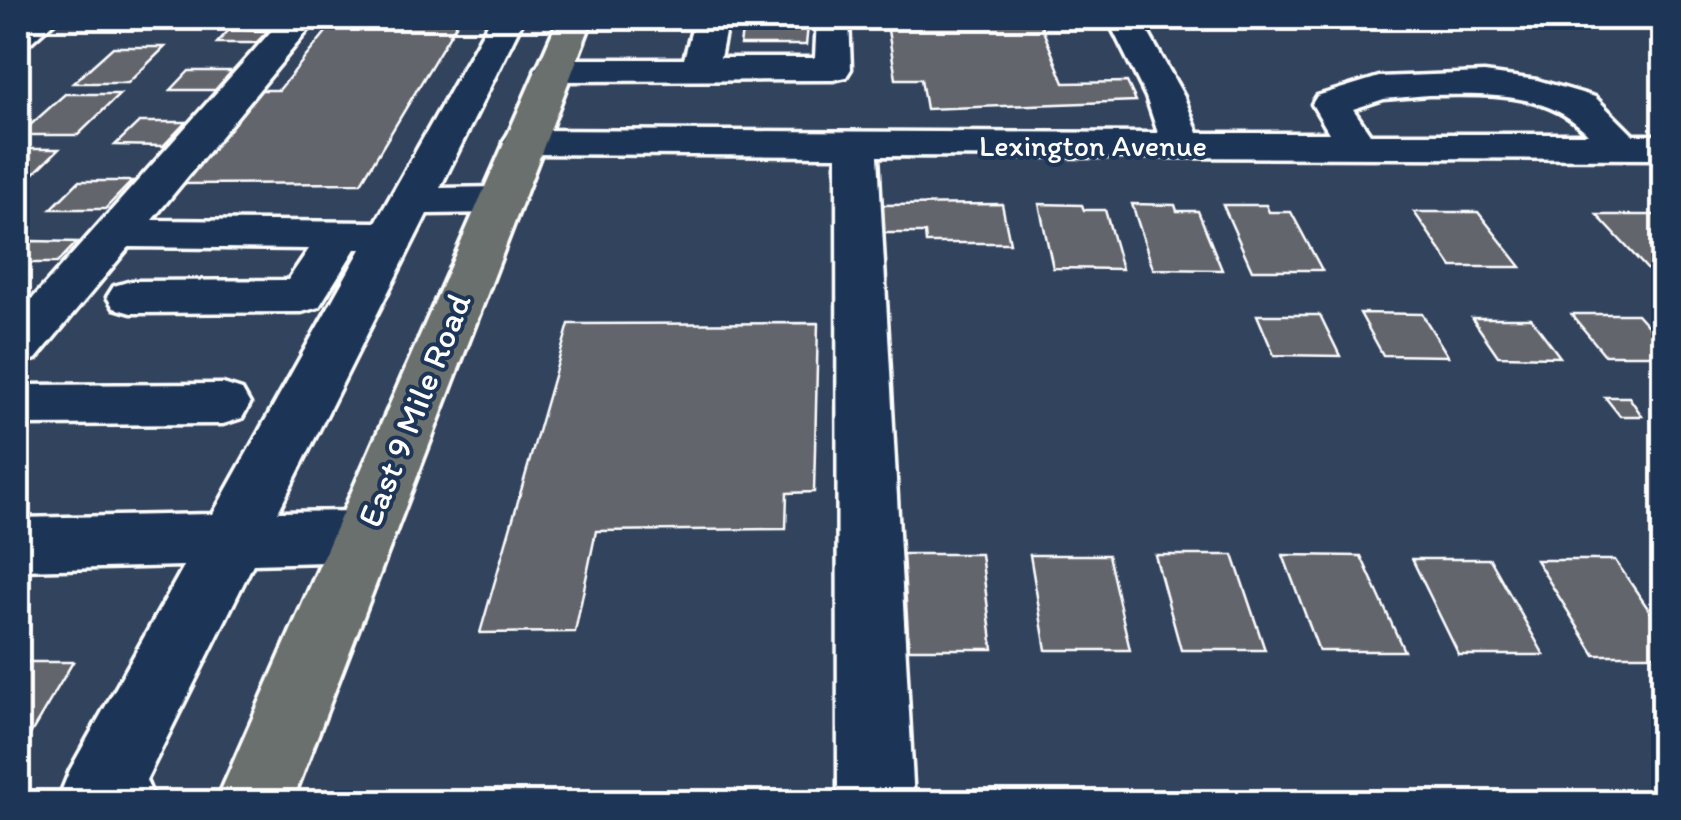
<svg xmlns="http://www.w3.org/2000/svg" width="1681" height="820" viewBox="0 0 1681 820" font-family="Itim,sans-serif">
	<rect width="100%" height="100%" fill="#32435e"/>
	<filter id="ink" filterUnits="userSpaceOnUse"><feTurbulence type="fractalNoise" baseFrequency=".01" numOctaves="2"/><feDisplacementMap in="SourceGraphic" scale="20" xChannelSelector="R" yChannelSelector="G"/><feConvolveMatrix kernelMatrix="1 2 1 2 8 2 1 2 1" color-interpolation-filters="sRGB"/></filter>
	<g filter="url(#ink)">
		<path fill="#63656d" stroke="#fff" stroke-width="2.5" d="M 354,18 L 460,18 L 361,183 L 178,184 L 257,90 L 279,90 L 330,27 L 346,27 Z
			M 744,18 L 812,18 L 812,26 L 808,26 L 806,45 L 740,45 Z
			M 886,18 L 1038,18 L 1064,83 L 1127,82 L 1136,101 L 926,109 L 921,79 L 896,79 Z
			M 229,30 L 268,31 L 256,43 L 217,43 Z
			M 113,47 L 165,47 L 128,83 L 73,83 Z
			M 189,71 L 232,71 L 215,90 L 171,90 Z
			M 65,94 L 120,94 L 78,135 L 19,135 Z
			M 139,122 L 186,122 L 163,146 L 115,145 Z
			M 18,149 L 59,149 L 18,189 Z
			M 79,181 L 132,181 L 105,209 L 51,209 Z
			M 1002,204 L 1010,243 L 926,243 L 925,233 L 880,233 L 879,205 Z
			M 1039,204 L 1082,205 L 1084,210 L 1105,210 L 1122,269 L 1053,268 Z
			M 1132,204 L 1175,205 L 1177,211 L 1198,211 L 1222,270 L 1153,269 Z
			M 1223,205 L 1266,205 L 1269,212 L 1291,212 L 1322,270 L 1252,270 Z
			M 1414,212 L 1478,212 L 1521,267 L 1452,267 Z
			M 1597,215 L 1662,215 L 1664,270 L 1649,271 Z
			M 32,241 L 77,242 L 57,263 L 18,263 L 18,256 Z
			M 1360,313 L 1422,314 L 1448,356 L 1383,355 Z
			M 1571,314 L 1637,314 L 1664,344 L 1664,355 L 1605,355 Z
			M 1257,315 L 1320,315 L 1340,356 L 1274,355 Z
			M 1472,318 L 1531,318 L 1560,357 L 1498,356 Z
			M 818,323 L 814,492 L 787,493 L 786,529 L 596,531 L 575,632 L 480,633 L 569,324 Z
			M 1605,397 L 1629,397 L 1642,416 L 1620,416 Z
			M 903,554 L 981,554 L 993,649 L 909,649 Z
			M 1030,555 L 1108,555 L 1130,650 L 1046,650 Z
			M 1155,555 L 1233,555 L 1265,650 L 1181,650 Z
			M 1283,555 L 1361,556 L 1404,651 L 1319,651 Z
			M 1412,559 L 1490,559 L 1544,655 L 1459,655 Z
			M 1536,560 L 1615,560 L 1664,632 L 1664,655 L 1595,655 Z
			M 18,662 L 73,662 L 18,755 Z"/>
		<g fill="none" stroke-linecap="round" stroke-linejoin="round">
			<defs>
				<path id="minor" d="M 20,18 L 58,18 L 30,43 L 18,46 Z
					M 283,18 L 318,18 L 152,220 L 376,222 L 491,18 L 524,18 L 440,188 L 499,187 L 514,191 L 521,200 L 514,209 L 499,213 L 427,214 L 278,512 L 362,511 L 384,518 L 393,536 L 384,554 L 362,561 L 253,564 L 146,780 L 155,802 L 61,802 L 59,797 L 70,770 L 184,566 L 18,570 L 18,518 L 213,514 L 361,249 L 355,249 L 319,307 L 302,312 L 131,313 L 114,308 L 107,297 L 114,286 L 131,281 L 288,280 L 309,249 L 129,247 L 36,359 L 18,365 L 18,315 Z
					M 695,18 L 728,18 L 720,58 L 815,58 L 817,18 L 849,18 L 851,69 L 846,77 L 833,80 L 553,81 L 540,78 L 535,70 L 540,62 L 553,59 L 684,59 Z
					M 1107,18 L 1140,18 L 1184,97 L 1198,133 L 1329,133 L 1312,104 L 1317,96 L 1379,77 L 1484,73 L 1537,80 L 1595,97 L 1633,135 L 1664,135 L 1664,159 L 878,156 L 914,802 L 838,802 L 837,156 L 523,154 L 509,151 L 503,142 L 509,133 L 523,130 L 1158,133 L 1146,97 ZM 1428,95 C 1486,95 1546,90 1588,134 L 1370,134 L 1353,109 L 1384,99 Z
					M 223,384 L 242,390 L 250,404 L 242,418 L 223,424 L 18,425 L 18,385 Z"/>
				<path id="major" d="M 559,18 L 593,18 L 292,802 L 216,802 Z"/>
			</defs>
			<use href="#minor" stroke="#fff" stroke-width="7"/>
			<use href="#major" stroke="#fff" stroke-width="7"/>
			<use href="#minor" fill="#1d3557" fill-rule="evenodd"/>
			<use href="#major" fill="#6b706d" fill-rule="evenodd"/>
		</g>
	</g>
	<g text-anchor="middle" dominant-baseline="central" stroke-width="8" stroke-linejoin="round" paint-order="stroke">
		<g font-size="30" fill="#fff" stroke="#1d3557">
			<text x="1093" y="145">Lexington Avenue</text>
		</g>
		<g font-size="35" fill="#fff" stroke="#1d3557">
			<text transform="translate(414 410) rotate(-68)">East 9 Mile Road</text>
		</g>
	</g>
	<rect width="1681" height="820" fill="none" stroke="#1d3557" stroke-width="60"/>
	<rect x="30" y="30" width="1621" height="760" fill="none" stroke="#fff" stroke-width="4" filter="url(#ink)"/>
</svg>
